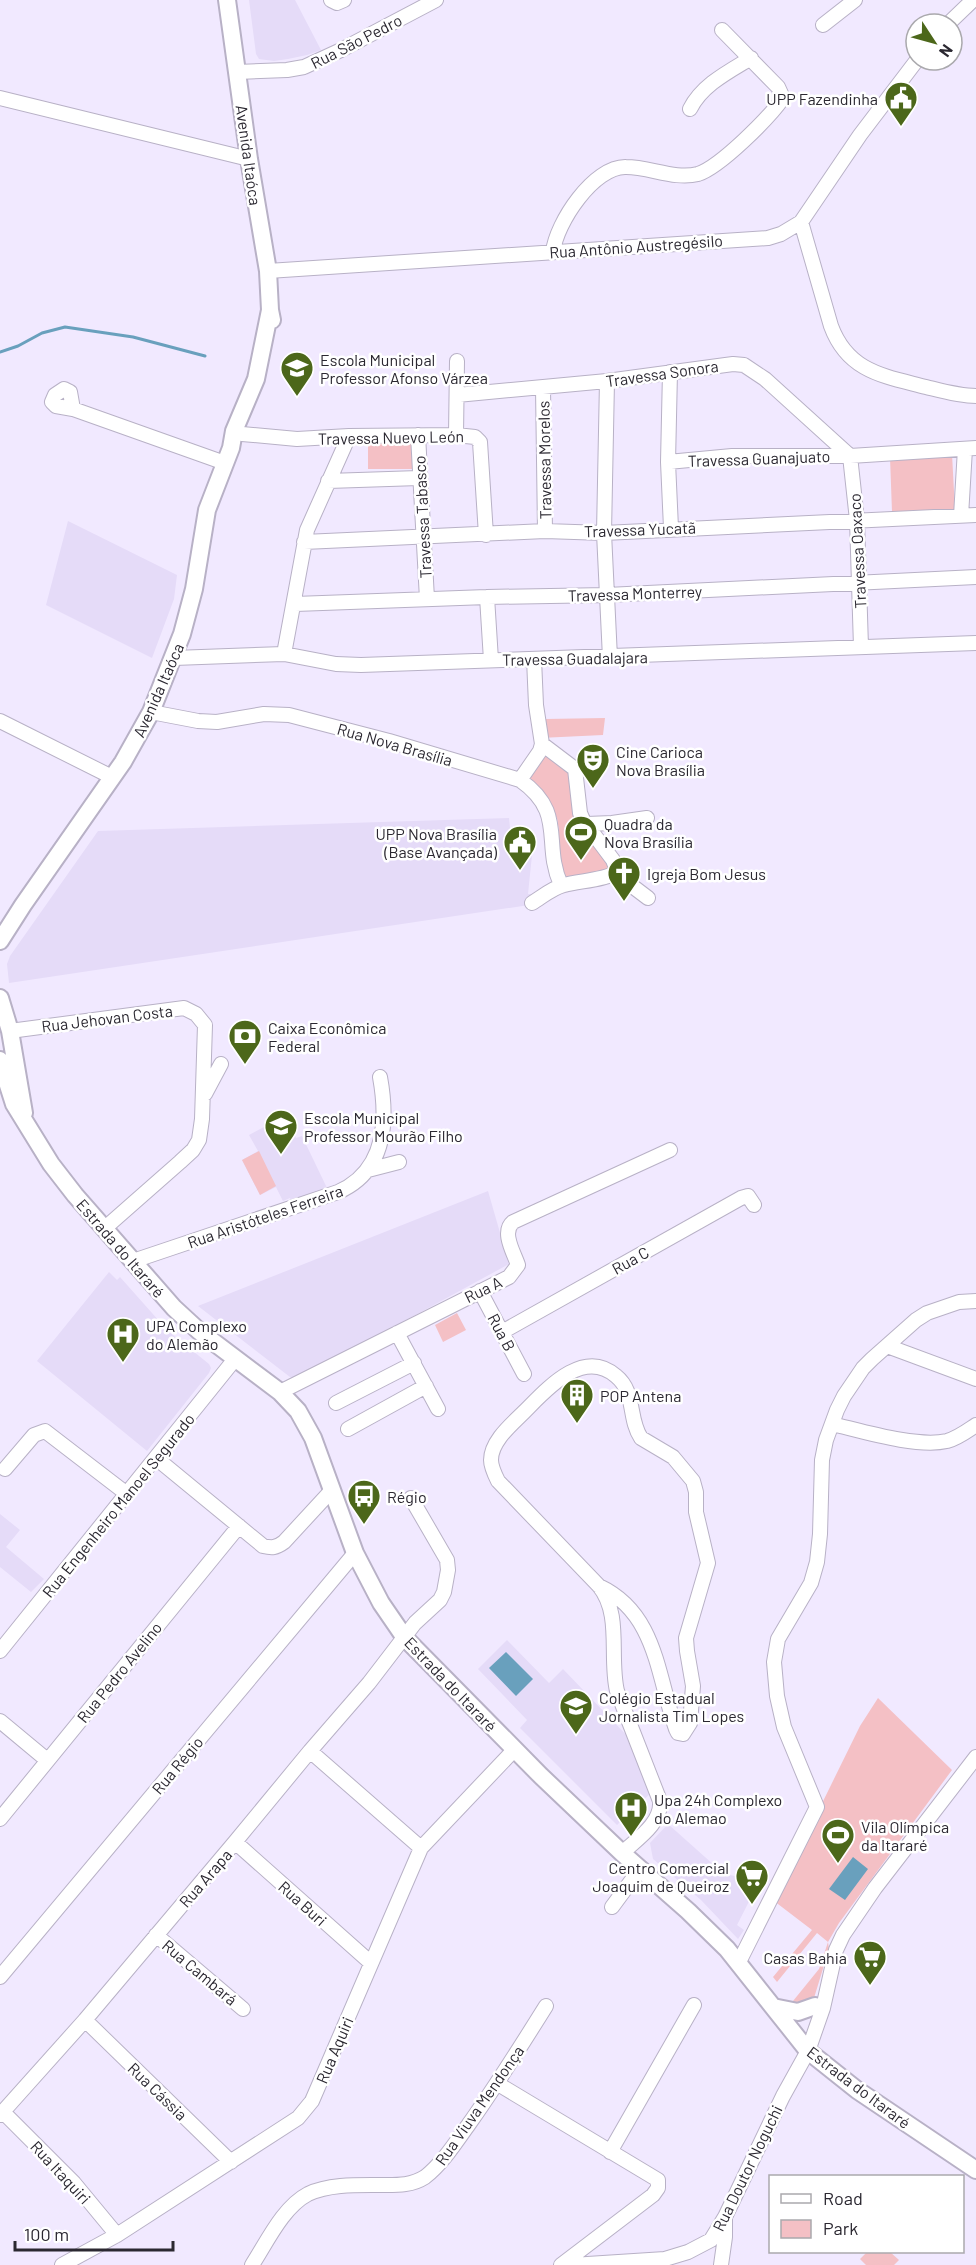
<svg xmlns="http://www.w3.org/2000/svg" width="976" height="2265" viewBox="0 0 976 2265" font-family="Barlow,sans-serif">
	<rect width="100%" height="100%" fill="#f1e9ff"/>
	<path fill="#e5dbf8" d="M 249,0 L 295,0 L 321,50 L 307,55 L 288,59 L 274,61 L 259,59 L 256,54 Z
		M 68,521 L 177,575 L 174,599 L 152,658 L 46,605 Z
		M 509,818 L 513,857 L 532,855 L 528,894 L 531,894 L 529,905 L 9,983 L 7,964 L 10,956 L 98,831 Z
		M 285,1116 L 296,1138 L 302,1136 L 327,1188 L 291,1201 L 290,1198 L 283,1201 L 276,1187 L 260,1195 L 242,1160 L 258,1151 L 249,1135 Z
		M 488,1191 L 509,1264 L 300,1378 L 290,1377 L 198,1306 Z
		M 109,1272 L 117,1280 L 120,1277 L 168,1331 L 209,1364 L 211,1368 L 209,1373 L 147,1451 L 37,1361 Z
		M 0,1514 L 20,1530 L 6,1547 L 44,1579 L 31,1592 L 0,1567 Z
		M 507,1640 L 549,1683 L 563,1669 L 632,1741 L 652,1792 L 617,1825 L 520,1728 L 527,1720 L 478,1669 Z
		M 668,1824 L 724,1874 L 735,1876 L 744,1866 L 760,1880 L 737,1925 L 744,1930 L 738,1939 L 701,1900 L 653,1859 L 650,1843 Z"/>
	<path fill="#f4c0c5" d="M 412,441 L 412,469 L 368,469 L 368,442 Z
		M 952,454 L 955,510 L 892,512 L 890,457 Z
		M 605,718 L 603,735 L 540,738 L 545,719 Z
		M 545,753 L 570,768 L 577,814 L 613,865 L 607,871 L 564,879 L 559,855 L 559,831 L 557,818 L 527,776 Z
		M 259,1151 L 276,1186 L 260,1195 L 242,1160 Z
		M 457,1313 L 466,1330 L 443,1342 L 435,1325 Z
		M 878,1698 L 952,1770 L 839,1923 L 828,1942 L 829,1949 L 814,1998 L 798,2005 L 793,2001 L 819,1969 L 828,1942 L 817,1933 L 777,1982 L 773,1977 L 812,1930 L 774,1901 L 860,1726 Z
		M 867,2252 L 890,2252 L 899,2260 L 894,2265 L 866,2265 L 860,2259 Z"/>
	<path fill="#69a0bd" d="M 506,1652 L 533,1679 L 516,1696 L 489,1668 Z
		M 853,1857 L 868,1869 L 845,1900 L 829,1889 Z"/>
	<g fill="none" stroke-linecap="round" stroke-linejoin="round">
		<path stroke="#69a0bd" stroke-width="3" d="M 0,352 L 18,346 L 42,333 L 65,327 L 133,337 L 205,356"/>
		<defs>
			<path id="minor" d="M 331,0 L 337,3 L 344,0
				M 948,24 L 973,0
				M 823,25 L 855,0
				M 237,72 L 287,70 L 304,67 L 341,50 L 436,0
				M 0,98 L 249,159
				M 690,109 C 702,85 728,72 751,58
				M 801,222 L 831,326 C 848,372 884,376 926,387 C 942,391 959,396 976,396
				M 553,252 C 556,223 594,166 626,167 C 650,167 675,180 698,174 C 720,167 769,118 783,98 L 778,87 L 722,30
				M 268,271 L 768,238 L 781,234 L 801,222 L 860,135 L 917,60
				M 670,372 L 668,462 L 671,528
				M 607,381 L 604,533 L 610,658
				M 543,388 L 545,531
				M 457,395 L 607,381 L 733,364 L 744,365 L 765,379 L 850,456 L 976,448
				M 73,409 L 70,392 L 64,389 L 55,395 L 52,402 L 56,406 L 73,409 L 225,463
				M 242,434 L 297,439 L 349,436 L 456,435 L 475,437 L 480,442 L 486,535
				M 418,435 L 427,599
				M 456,435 L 457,361
				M 668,462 L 732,456 L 850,456 L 857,520 L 861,647
				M 328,481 L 419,478
				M 961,516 L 965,449
				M 304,542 L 545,531 L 604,533 L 976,515
				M 487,597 L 491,660
				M 295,604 L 487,597 L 607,595 L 976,577
				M 284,654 L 307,530 L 349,436
				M 174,658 L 284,654 L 336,664 L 361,665 L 976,643
				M 151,712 L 198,721 L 217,722 L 264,714 L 289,715 L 389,741 L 520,780 C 567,813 542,843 561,885
				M 0,721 L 112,777
				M 520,780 L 540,751 L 542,744 L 536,705 L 534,659
				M 587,824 L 612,823 L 647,818
				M 615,873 L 648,898
				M 532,903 C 542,897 552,888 564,885 C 578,881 604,880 615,873 L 616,868 L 613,860 L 583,820 L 580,813 L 575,769 L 542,744
				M 10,1031 L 184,1008 L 196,1014 L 205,1025 L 202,1119 L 199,1140 L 193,1150 L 180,1162 L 105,1228
				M 205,1094 L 221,1064
				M 368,1170 L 399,1162
				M 133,1261 L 338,1192 C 386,1171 388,1121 380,1077
				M 480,1291 L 524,1374
				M 502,1332 L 741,1198 L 748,1196 L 754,1205
				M 397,1333 L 438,1409
				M 887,1346 L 976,1379
				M 280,1392 L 509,1277 L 518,1265 C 514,1253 501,1232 513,1222 L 670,1150
				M 336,1403 L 414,1363
				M 832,1424 C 862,1431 917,1448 947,1441 C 958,1438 967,1431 976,1425
				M 348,1429 L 426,1386
				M 156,1458 L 263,1546 C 272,1548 276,1548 284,1542 L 332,1490
				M 5,1469 L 34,1435 L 45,1431 L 127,1494
				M 599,1586 C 657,1613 657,1676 676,1729 L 678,1733 L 683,1734 L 690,1723 L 693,1686 L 687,1651 L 686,1638 L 708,1563 L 696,1512 L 696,1492 L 693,1481 L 673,1457 L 641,1438 C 628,1419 636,1392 616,1376 C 583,1347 546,1390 524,1412 C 512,1424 491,1441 491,1460 C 491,1467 495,1475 498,1481 L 599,1586 C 622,1614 609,1657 617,1691 L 660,1801 C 662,1823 637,1839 622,1853
				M 0,1651 L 235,1359
				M 0,1721 L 47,1760
				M 310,1751 L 421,1848
				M 0,1819 L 239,1526
				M 235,1842 L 371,1963
				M 612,1907 L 640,1869
				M 156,1935 L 243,2009
				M 739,1962 L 817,1807 L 784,1727 L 777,1696 L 774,1662 L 778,1639 L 811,1583 L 817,1562 L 820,1534 L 822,1460 L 826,1440 L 837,1410 L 844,1396 L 863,1368 L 872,1359 L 916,1320 L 927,1313 L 959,1302 L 976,1301
				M 0,1977 L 355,1553
				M 85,2020 L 231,2162
				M 498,2084 L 658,2180 L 658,2188 L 653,2195 L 561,2265
				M 3,2112 L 74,2183 L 117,2235
				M 0,2115 L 85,2020 L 235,1842 L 310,1751 L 369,1683 L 415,1623 L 440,1600 L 444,1592 L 448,1570 L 447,1560 L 411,1498
				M 610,2152 L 694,2005
				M 62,2265 L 117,2235 L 298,2118 L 312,2101 L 421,1848 L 514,1750
				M 252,2265 C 267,2242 283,2207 308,2194 C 329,2184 358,2185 380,2185 C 396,2185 411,2186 425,2177 C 442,2164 456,2142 469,2124 C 496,2086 521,2046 546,2006
				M 572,2265 L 665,2259 L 688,2252 L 711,2240 L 725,2217 L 783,2096 L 808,2051 L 823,2008 L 836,1950 L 843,1935 L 875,1888 L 976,1757
				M 721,2265 L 725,2237 L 725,2219"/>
			<path id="major" d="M 227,0 L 249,159 L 268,271 L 270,310 L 272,320
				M 0,941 L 23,905 L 123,762 L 151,712 L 182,634 L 194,589 L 207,510 L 231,448 L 234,431 L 256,379 L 270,310
				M 0,998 L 10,1031 L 24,1113
				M 0,1060 L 14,1104 L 51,1164 L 75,1195 L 174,1308 L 199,1331 L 280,1392 L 298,1411 L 313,1438 L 355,1553 L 381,1603 L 405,1638 L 541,1776 L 622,1853 L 688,1911 L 727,1949 L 808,2051 L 857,2090 L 976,2170
				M 773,2007 L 798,2012 L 815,2006"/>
		</defs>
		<use href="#minor" stroke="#b8b1c6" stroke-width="16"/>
		<use href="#major" stroke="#b8b1c6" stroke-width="20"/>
		<use href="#minor" stroke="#fff" stroke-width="14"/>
		<use href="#major" stroke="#fff" stroke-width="16"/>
	</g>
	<defs>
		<symbol id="civic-pin" viewBox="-11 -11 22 30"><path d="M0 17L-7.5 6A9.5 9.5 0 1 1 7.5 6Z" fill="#4c671a" stroke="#fff"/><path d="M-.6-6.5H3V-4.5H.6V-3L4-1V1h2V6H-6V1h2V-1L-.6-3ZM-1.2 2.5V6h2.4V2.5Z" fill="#fff"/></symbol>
		<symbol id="school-pin" viewBox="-11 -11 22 30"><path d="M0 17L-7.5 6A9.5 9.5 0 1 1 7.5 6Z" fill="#4c671a" stroke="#fff"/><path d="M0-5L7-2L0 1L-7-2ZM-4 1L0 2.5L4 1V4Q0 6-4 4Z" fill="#fff"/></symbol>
		<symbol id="theatre-pin" viewBox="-11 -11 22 30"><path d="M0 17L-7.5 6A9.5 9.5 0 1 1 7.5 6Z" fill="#4c671a" stroke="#fff"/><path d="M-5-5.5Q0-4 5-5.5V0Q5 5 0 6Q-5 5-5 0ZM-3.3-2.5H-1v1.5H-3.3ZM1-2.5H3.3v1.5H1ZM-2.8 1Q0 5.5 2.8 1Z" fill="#fff"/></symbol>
		<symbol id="stadium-pin" viewBox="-11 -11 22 30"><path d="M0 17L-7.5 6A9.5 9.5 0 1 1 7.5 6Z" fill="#4c671a" stroke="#fff"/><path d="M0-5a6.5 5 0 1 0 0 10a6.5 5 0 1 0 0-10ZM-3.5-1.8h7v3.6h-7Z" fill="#fff"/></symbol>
		<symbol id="church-pin" viewBox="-11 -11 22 30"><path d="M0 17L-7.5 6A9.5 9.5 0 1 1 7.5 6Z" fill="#4c671a" stroke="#fff"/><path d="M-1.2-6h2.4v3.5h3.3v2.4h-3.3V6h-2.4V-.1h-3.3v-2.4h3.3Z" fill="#fff"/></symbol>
		<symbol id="bank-pin" viewBox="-11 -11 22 30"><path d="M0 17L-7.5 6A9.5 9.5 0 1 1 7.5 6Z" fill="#4c671a" stroke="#fff"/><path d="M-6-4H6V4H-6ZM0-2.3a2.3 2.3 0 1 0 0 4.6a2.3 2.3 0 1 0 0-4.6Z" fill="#fff"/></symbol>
		<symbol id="hospital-pin" viewBox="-11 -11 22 30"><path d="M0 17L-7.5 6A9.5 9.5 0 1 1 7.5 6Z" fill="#4c671a" stroke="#fff"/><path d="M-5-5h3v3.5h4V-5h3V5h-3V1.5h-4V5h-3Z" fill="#fff"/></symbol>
		<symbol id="building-pin" viewBox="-11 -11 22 30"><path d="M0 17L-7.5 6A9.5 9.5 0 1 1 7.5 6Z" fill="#4c671a" stroke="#fff"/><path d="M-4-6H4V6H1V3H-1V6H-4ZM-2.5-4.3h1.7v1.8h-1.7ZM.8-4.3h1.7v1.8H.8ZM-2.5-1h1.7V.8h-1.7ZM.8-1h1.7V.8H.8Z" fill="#fff"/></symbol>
		<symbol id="bus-pin" viewBox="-11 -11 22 30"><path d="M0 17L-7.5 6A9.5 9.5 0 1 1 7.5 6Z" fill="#4c671a" stroke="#fff"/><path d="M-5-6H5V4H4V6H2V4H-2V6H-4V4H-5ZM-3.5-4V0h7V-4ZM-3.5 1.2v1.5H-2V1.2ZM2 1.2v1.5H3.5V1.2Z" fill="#fff"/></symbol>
		<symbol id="supermarket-pin" viewBox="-11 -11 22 30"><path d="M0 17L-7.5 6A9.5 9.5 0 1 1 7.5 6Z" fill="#4c671a" stroke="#fff"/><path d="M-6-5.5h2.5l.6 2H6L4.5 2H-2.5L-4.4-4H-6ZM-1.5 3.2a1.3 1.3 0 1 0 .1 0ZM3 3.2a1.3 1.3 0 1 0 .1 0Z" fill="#fff"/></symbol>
	</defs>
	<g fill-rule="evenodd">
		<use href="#civic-pin" x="882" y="79" width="38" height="52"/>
		<use href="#school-pin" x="278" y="349" width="38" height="52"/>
		<use href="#theatre-pin" x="574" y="741" width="38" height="52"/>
		<use href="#stadium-pin" x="562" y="813" width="38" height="52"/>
		<use href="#civic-pin" x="501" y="823" width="38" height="52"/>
		<use href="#church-pin" x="605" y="854" width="38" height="52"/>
		<use href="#bank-pin" x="226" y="1017" width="38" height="52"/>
		<use href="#school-pin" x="262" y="1107" width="38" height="52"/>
		<use href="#hospital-pin" x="104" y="1315" width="38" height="52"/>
		<use href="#building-pin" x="558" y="1376" width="38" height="52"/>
		<use href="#bus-pin" x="345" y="1477" width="38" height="52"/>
		<use href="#school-pin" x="557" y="1687" width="38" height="52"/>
		<use href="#hospital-pin" x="612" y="1789" width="38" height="52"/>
		<use href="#stadium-pin" x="819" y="1816" width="38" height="52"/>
		<use href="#supermarket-pin" x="733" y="1857" width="38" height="52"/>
		<use href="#supermarket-pin" x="851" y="1938" width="38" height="52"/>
	</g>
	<g text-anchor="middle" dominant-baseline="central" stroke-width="5" stroke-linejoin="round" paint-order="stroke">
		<g font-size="16" fill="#2b2831" stroke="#fff">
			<text transform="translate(356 41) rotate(-27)">Rua São Pedro</text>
			<text transform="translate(249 155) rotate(82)">Avenida Itaóca</text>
			<text transform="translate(636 246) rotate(-4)">Rua Antônio Austregésilo</text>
			<text transform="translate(662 373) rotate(-8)">Travessa Sonora</text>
			<text transform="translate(391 437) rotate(-1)">Travessa Nuevo León</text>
			<text transform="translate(759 458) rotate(-2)">Travessa Guanajuato</text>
			<text transform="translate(544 460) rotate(-91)">Travessa Morelos</text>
			<text transform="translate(422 517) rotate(-93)">Travessa Tabasco</text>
			<text transform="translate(640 529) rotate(-2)">Travessa Yucatã</text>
			<text transform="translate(857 551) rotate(-93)">Travessa Oaxaco</text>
			<text transform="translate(635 593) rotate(-2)">Travessa Monterrey</text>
			<text transform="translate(575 658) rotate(-1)">Travessa Guadalajara</text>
			<text transform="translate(158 690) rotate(-66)">Avenida Itaóca</text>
			<text transform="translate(395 744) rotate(16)">Rua Nova Brasília</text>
			<text transform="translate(107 1018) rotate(-7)">Rua Jehovan Costa</text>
			<text transform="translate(265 1216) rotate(-19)">Rua Aristóteles Ferreira</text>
			<text transform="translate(121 1248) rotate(49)">Estrada do Itararé</text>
			<text transform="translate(630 1260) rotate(-29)">Rua C</text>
			<text transform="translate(483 1289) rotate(-26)">Rua A</text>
			<text transform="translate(502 1332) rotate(62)">Rua B</text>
			<text transform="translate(118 1505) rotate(-51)">Rua Engenheiro Manoel Segurado</text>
			<text transform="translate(119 1672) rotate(-51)">Rua Pedro Avelino</text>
			<text transform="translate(451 1684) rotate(46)">Estrada do Itararé</text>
			<text transform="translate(177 1765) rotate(-50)">Rua Régio</text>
			<text transform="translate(205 1878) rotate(-49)">Rua Arapa</text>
			<text transform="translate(303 1903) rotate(42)">Rua Buri</text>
			<text transform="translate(200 1972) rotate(40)">Rua Cambará</text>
			<text transform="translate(334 2050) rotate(-67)">Rua Aquiri</text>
			<text transform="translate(859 2087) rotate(37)">Estrada do Itararé</text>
			<text transform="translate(158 2091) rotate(44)">Rua Cássia</text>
			<text transform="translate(479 2105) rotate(-55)">Rua Viuva Mendonça</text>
			<text transform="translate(747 2168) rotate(-64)">Rua Doutor Noguchi</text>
			<text transform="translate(61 2172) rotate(47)">Rua Itaquiri</text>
		</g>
		<g font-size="16" fill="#2b2831" stroke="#fff" text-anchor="start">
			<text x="878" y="98" text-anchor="end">UPP Fazendinha</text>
			<text x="320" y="359">Escola Municipal<tspan x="320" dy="18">Professor Afonso Várzea</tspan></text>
			<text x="616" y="751">Cine Carioca<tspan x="616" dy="18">Nova Brasília</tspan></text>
			<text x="604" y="823">Quadra da<tspan x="604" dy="18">Nova Brasília</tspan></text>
			<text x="497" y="833" text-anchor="end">UPP Nova Brasília<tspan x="497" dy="18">(Base Avançada)</tspan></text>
			<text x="647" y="873">Igreja Bom Jesus</text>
			<text x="268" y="1027">Caixa Econômica<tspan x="268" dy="18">Federal</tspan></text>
			<text x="304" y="1117">Escola Municipal<tspan x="304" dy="18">Professor Mourão Filho</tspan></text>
			<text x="146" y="1325">UPA Complexo<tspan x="146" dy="18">do Alemão</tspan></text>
			<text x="600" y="1395">POP Antena</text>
			<text x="387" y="1496">Régio</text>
			<text x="599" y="1697">Colégio Estadual<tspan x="599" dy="18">Jornalista Tim Lopes</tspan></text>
			<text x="654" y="1799">Upa 24h Complexo<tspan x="654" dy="18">do Alemao</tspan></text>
			<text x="861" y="1826">Vila Olímpica<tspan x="861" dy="18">da Itararé</tspan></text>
			<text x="729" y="1867" text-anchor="end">Centro Comercial<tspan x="729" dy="18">Joaquim de Queiroz</tspan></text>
			<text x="847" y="1957" text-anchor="end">Casas Bahia</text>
		</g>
	</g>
	<rect x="769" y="2175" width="195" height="78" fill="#ffffff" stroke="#aaa9ad" stroke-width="1.5"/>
	<rect x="781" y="2194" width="30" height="9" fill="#ffffff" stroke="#aaa9ad" stroke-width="1.5"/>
	<text x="823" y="2205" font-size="18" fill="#2b2831">Road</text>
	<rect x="781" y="2220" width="30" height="18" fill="#f4c0c5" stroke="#aaa9ad" stroke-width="1.5"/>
	<text x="823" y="2235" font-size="18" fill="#2b2831">Park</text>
	<g transform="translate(934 42) rotate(126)"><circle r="28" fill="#ffffff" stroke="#aaa9ad" stroke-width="1.5"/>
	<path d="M0-4.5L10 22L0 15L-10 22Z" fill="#4c671a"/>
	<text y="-9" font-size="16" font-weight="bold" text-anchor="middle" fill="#2b2831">N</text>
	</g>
	<path d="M15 2241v9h158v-9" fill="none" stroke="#2b2831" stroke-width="3"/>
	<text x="24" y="2241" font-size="18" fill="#2b2831" stroke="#ffffff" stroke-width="4.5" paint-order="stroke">100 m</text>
</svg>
